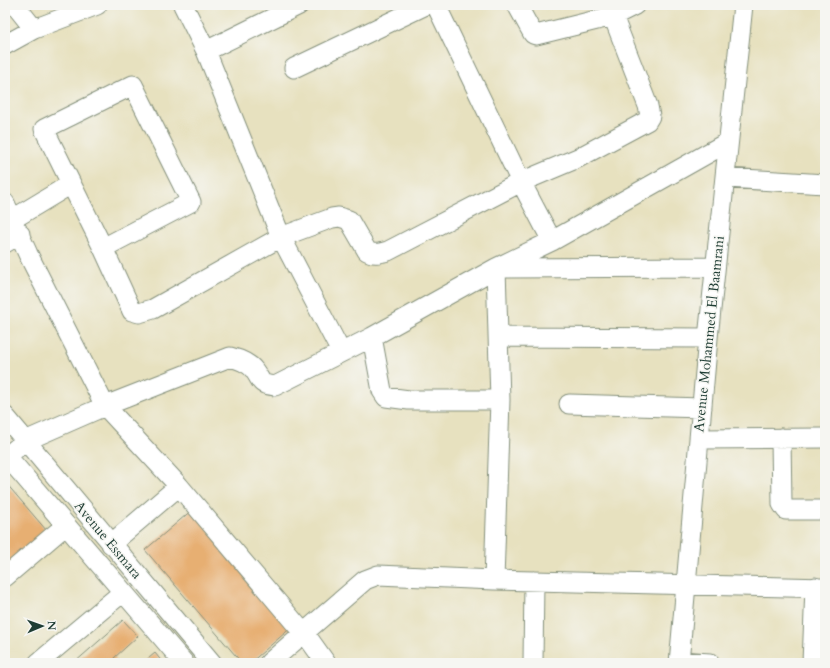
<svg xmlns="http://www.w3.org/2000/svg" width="830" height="668" viewBox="0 0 830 668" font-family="Cardo,serif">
	<rect width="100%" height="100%" fill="#f6f6f2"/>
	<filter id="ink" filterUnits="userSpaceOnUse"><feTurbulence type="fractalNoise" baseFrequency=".025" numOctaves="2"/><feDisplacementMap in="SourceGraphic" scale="8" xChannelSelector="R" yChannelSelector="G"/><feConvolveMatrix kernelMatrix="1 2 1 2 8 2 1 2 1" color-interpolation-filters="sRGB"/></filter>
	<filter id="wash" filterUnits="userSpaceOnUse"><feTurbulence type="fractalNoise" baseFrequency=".012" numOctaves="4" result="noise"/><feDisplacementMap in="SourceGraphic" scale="16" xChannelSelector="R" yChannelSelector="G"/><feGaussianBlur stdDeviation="0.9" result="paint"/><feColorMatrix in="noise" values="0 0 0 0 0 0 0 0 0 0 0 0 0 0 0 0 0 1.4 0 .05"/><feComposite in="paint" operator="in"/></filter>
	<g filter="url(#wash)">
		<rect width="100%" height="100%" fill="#e7e1bf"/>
		<g id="blocks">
			<path fill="#e7af72" d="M 5,482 L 47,531 L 5,567 Z
				M 193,509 L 293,626 L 250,663 L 242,663 L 145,550 Z
				M 123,620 L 138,636 L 114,658 L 118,663 L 74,663 Z
				M 155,653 L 163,663 L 143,663 Z"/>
		</g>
	</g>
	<g filter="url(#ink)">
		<use href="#blocks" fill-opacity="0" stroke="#838f7a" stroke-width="1"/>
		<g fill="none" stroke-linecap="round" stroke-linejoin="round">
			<defs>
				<path id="minor" d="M 15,5 L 34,29
					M 183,5 L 206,51 L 281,237 L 341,352
					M 436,5 L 521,182 L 552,241
					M 517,5 L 533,34 L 536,35 L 613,16 L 635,5
					M 5,45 L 34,29 L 97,5
					M 206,51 L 299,5
					M 294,68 L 426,5
					M 726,178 L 825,184
					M 5,203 L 28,254 L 105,406 L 179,486 L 311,642 L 326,663
					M 13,219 L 71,184
					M 5,243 L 20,234
					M 103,248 L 191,202 L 133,85 L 44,129 L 103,248 L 132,311 L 139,313 L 153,309 L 281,237 L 332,218 L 339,217 L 349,220 L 367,251 C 374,255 380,253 388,251 L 521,182 L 578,158 L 647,121 L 650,116 L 648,106 L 613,16
					M 372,337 L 382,391 L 386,397 L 409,400 L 500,400
					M 498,337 L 708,338
					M 569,404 L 702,408
					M 5,416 L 212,663
					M 781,438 L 782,504 L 786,510 L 825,510
					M 699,439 L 825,438
					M 5,454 L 184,663
					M 5,458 L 25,441 L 105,406 L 230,357 C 238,359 249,363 254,370 C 263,382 258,384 275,386 L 372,337 L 496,268 L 552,241 L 728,142
					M 111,544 L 179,486
					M 5,577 L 66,525
					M 494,580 L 500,400 L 496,268 L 715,267
					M 679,661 L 710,663
					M 38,663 L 123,592
					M 269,663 L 365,580 L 378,575 L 494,580 L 825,588
					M 533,663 L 534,581
					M 679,663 L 708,338 L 743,5
					M 812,663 L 815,587"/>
			</defs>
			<use href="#minor" stroke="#838f7a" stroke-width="21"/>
			<use href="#minor" stroke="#fff" stroke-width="19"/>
		</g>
	</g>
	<g text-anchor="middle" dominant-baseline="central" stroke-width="3" stroke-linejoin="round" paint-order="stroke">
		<g font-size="14" fill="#1f3d34" stroke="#f6f6f2">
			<text transform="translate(709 334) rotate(-84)">Avenue Mohammed El Baamrani</text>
			<text transform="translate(108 540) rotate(50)">Avenue Essmara</text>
		</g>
	</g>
	<rect width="830" height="668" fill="none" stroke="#f6f6f2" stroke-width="20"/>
	<g transform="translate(42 626) rotate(88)" stroke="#f6f6f2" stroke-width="3" paint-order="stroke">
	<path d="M0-3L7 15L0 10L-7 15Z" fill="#1f3d34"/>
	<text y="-6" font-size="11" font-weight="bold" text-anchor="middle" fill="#1f3d34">N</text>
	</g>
</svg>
